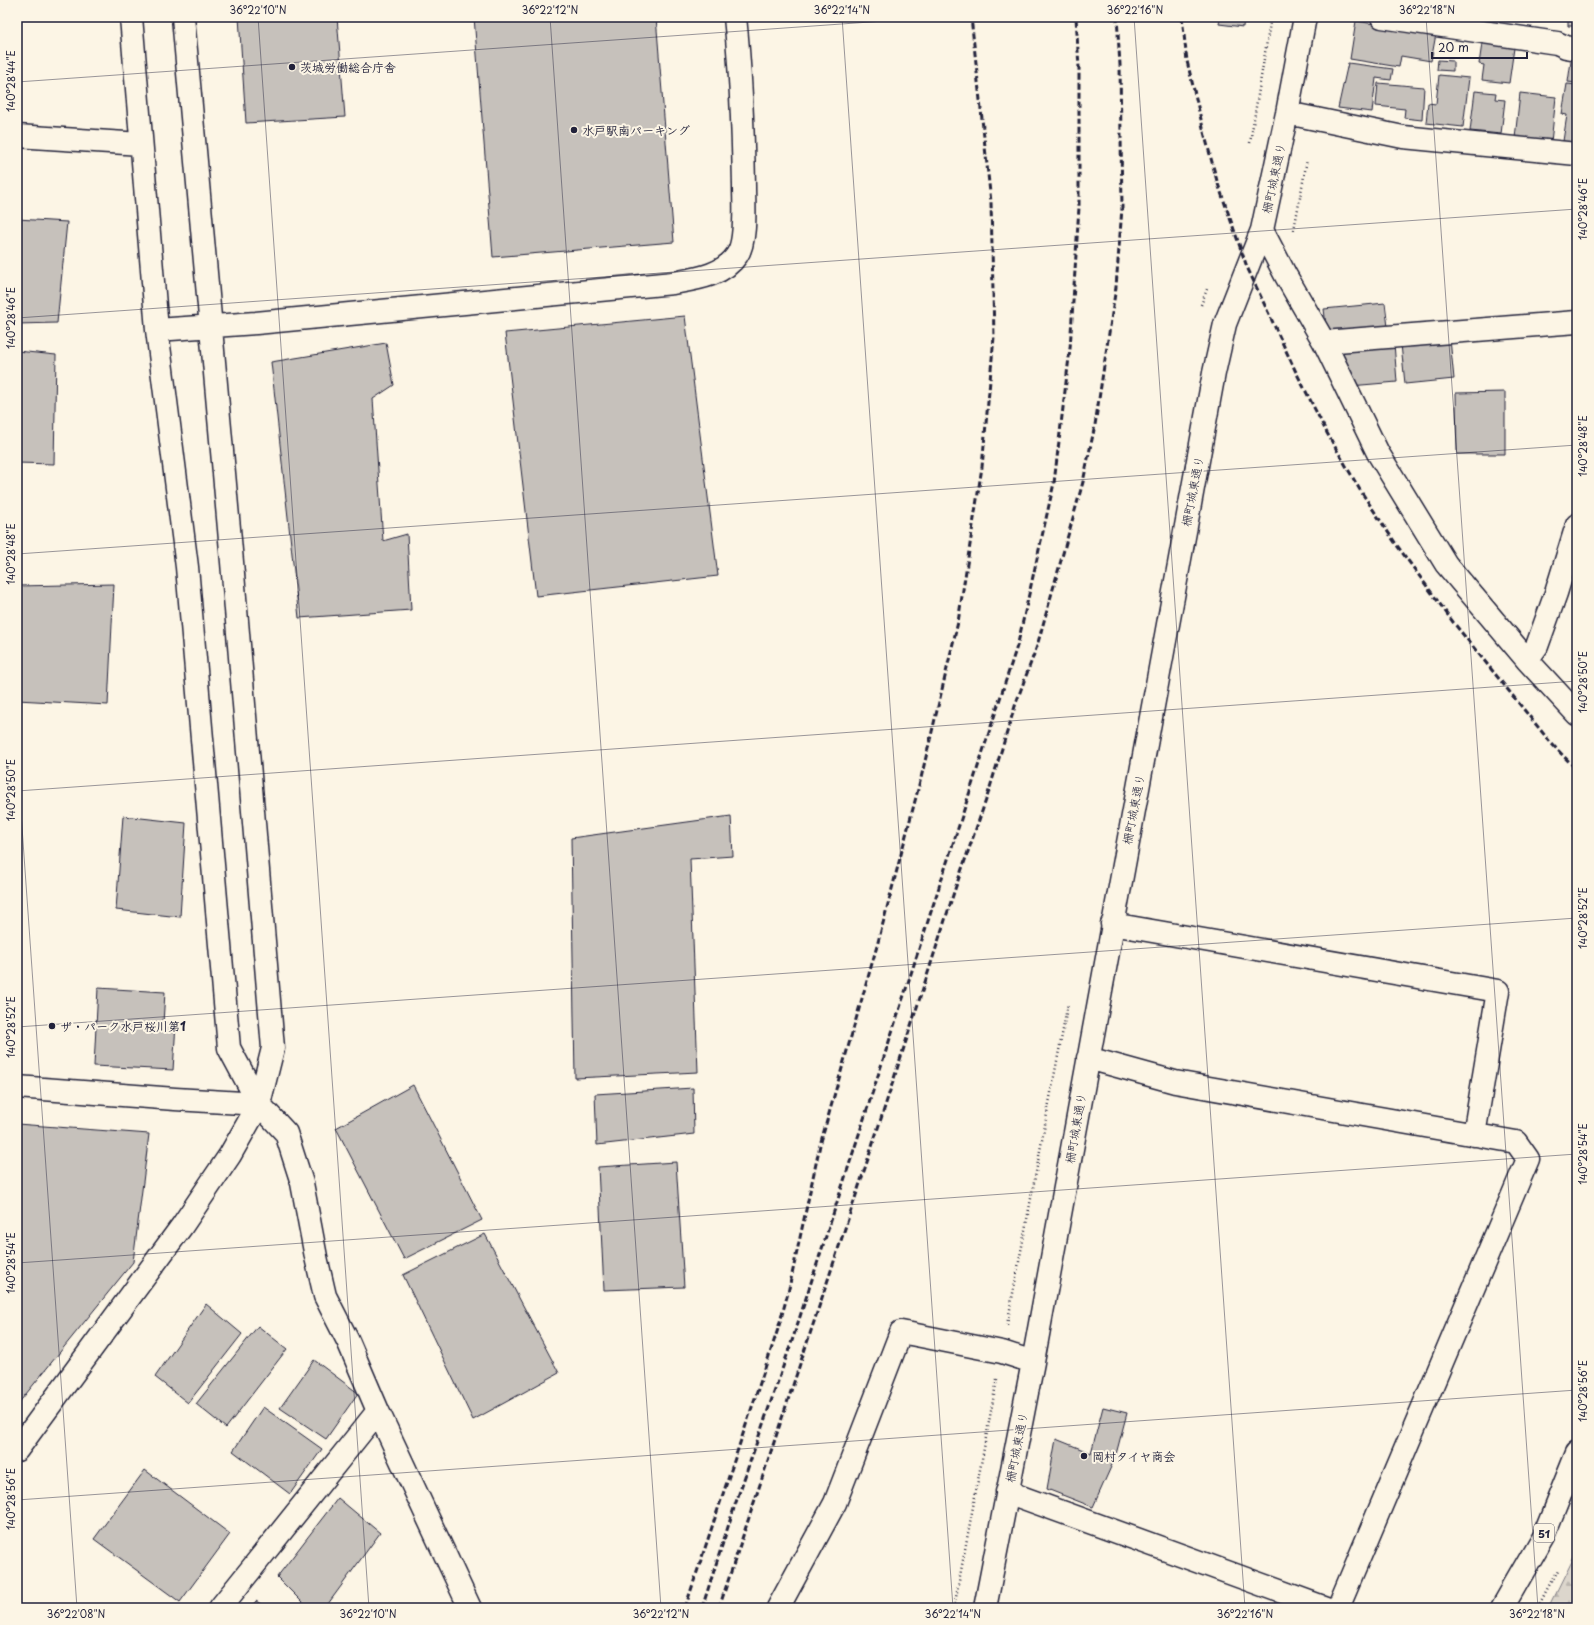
<svg xmlns="http://www.w3.org/2000/svg" width="1594" height="1625" viewBox="0 0 1594 1625" font-family="'Playpen Sans','Klee One',sans-serif">
	<defs>
		<pattern id="forest-firs" width="22" height="20" patternUnits="userSpaceOnUse"><rect width="22" height="20" fill="#dcd6cc"/><path d="M5 1l3.5 6h-7zM16 11l3.5 6h-7z" fill="#bcb7b0"/></pattern>
	</defs>
	<rect width="100%" height="100%" fill="#fcf5e5"/>
	<filter id="ink" filterUnits="userSpaceOnUse"><feTurbulence type="fractalNoise" baseFrequency=".025" numOctaves="2"/><feDisplacementMap in="SourceGraphic" scale="8" xChannelSelector="R" yChannelSelector="G"/><feConvolveMatrix kernelMatrix="1 2 1 2 8 2 1 2 1" color-interpolation-filters="sRGB"/></filter>
	<g filter="url(#ink)">
		<path fill="url(#forest-firs)" stroke="#7f7c84" d="M 1577,1551 L 1577,1608 L 1549,1608 Z"/>
		<path fill="#c6c1bb" stroke="#22223b" d="M 239,17 L 337,17 L 345,117 L 246,123 Z
			M 474,17 L 656,17 L 674,242 L 493,257 Z
			M 1220,17 L 1244,17 L 1243,27 L 1219,24 Z
			M 1568,17 L 1577,17 L 1577,26 L 1568,26 Z
			M 1356,21 L 1436,34 L 1431,61 L 1401,56 L 1399,67 L 1350,59 Z
			M 1483,37 L 1515,41 L 1509,83 L 1482,80 L 1484,65 L 1479,64 Z
			M 1572,54 L 1577,55 L 1577,83 L 1568,82 Z
			M 1438,60 L 1453,61 L 1453,71 L 1437,70 Z
			M 1348,63 L 1393,69 L 1391,80 L 1376,78 L 1372,112 L 1338,108 Z
			M 1439,75 L 1469,78 L 1463,127 L 1426,123 L 1428,103 L 1436,104 Z
			M 1378,83 L 1424,87 L 1422,120 L 1404,118 L 1405,109 L 1376,106 Z
			M 1567,84 L 1577,85 L 1577,143 L 1563,141 L 1567,115 L 1562,114 Z
			M 1475,91 L 1496,93 L 1495,99 L 1505,100 L 1501,134 L 1470,131 Z
			M 1520,93 L 1556,97 L 1551,142 L 1515,138 Z
			M 17,219 L 67,222 L 57,323 L 17,324 Z
			M 1385,303 L 1388,327 L 1327,333 L 1324,309 Z
			M 685,316 L 718,576 L 536,596 L 505,333 Z
			M 1450,339 L 1454,379 L 1405,384 L 1401,344 Z
			M 386,343 L 394,385 L 373,399 L 383,541 L 407,534 L 411,610 L 299,618 L 271,362 Z
			M 1394,343 L 1397,382 L 1350,386 L 1338,348 Z
			M 17,351 L 56,355 L 54,464 L 17,463 Z
			M 1505,392 L 1505,454 L 1457,454 L 1456,393 Z
			M 114,584 L 108,705 L 17,700 L 17,586 Z
			M 123,816 L 186,823 L 180,917 L 116,910 Z
			M 731,816 L 733,856 L 690,859 L 698,1072 L 575,1078 L 571,838 Z
			M 98,988 L 165,992 L 163,1023 L 176,1024 L 173,1070 L 94,1066 Z
			M 413,1085 L 482,1220 L 404,1259 L 336,1128 Z
			M 693,1088 L 694,1134 L 597,1145 L 595,1094 Z
			M 17,1124 L 149,1134 L 133,1262 L 17,1405 Z
			M 676,1162 L 684,1287 L 604,1290 L 598,1167 Z
			M 485,1234 L 559,1373 L 473,1420 L 403,1275 Z
			M 206,1304 L 242,1334 L 188,1403 L 155,1377 Z
			M 258,1326 L 287,1349 L 226,1428 L 196,1404 Z
			M 314,1360 L 358,1393 L 326,1439 L 280,1408 Z
			M 263,1407 L 322,1449 L 290,1494 L 233,1451 Z
			M 1103,1407 L 1127,1413 L 1115,1458 L 1093,1507 L 1047,1489 L 1056,1439 L 1091,1453 Z
			M 145,1470 L 230,1534 L 180,1602 L 94,1539 Z
			M 338,1498 L 380,1533 L 325,1608 L 308,1608 L 277,1577 Z
			M 256,1601 L 267,1608 L 250,1608 Z"/>
		<g fill="none" stroke-linecap="round" stroke-linejoin="round">
			<defs>
				<path id="minor" d="M 131,17 L 157,330 L 187,567 L 229,1048 L 259,1104 L 286,1133 L 302,1183 L 316,1257 L 325,1296 L 348,1341 L 378,1411 L 470,1608
					M 1382,17 L 1557,43 L 1566,47 L 1577,49
					M 1287,113 L 1403,137 L 1577,154
					M 17,136 L 141,144
					M 1262,230 L 1286,276 L 1324,342 L 1378,453 L 1446,564 L 1527,660 L 1577,714
					M 157,330 L 256,323 L 673,283 C 695,279 723,276 737,255 C 747,241 744,204 744,186 C 743,130 741,74 735,17
					M 1324,342 L 1577,322
					M 1527,660 L 1537,646 L 1556,593 L 1577,525
					M 1112,924 L 1498,991 L 1474,1135
					M 1088,1058 L 1175,1082 L 1516,1142 L 1528,1159 L 1338,1608
					M 17,1087 L 175,1099 L 259,1104
					M 17,1450 L 182,1226 L 230,1155 L 259,1104 L 273,1048 L 232,562 L 183,17
					M 1007,1492 L 1326,1608
					M 220,1608 L 378,1411
					M 778,1608 L 835,1503 L 901,1332 L 1002,1352 L 1033,1362
					M 985,1608 L 1033,1362 L 1214,373 L 1225,324 L 1262,230 L 1287,113 L 1305,17"/>
				<path id="highway" d="M 1502,1608 L 1544,1535 L 1577,1453"/>
			</defs>
			<use href="#minor" stroke="#22223b" stroke-width="25"/>
			<use href="#highway" stroke="#22223b" stroke-width="25"/>
			<path stroke="#22223b" stroke-width="2.5" stroke-dasharray="1 3" stroke-linecap="butt" d="M 1250,143 L 1271,17
				M 1294,230 L 1307,160
				M 1201,305 L 1207,289
				M 1007,1325 L 1068,1003
				M 954,1608 L 997,1379
				M 1538,1608 L 1557,1571"/>
			<use href="#minor" stroke="#fcf5e5" stroke-width="22"/>
			<use href="#highway" stroke="#fcf5e5" stroke-width="22"/>
			<path stroke="#22223b" stroke-width="3" stroke-dasharray="6 3" stroke-linecap="butt" d="M 1182,17 L 1187,61 L 1204,132 L 1217,181 L 1247,267 L 1295,370 L 1327,433 L 1360,490 L 1396,544 L 1453,622 L 1551,743 L 1577,770
				M 685,1608 L 778,1329 L 788,1293 L 820,1145 L 877,946 L 921,778 L 958,622 L 982,467 L 994,337 L 991,202 L 971,17
				M 702,1608 L 735,1505 L 794,1335 L 1018,643 L 1054,483 L 1070,349 L 1079,207 L 1079,68 L 1076,17
				M 719,1608 L 868,1159 L 955,889 L 987,797 L 1016,703 L 1037,646 L 1083,482 L 1095,425 L 1116,287 L 1122,208 L 1120,65 L 1117,17"/>
		</g>
	</g>
	<path fill="none" stroke="#22223b" stroke-width="1" stroke-opacity="0.45" d="M 258,17 L 369,1608M 550,17 L 661,1608M 842,17 L 953,1608M 1134,17 L 1245,1608M 1426,17 L 1538,1608M 17,82 L 941,17M 17,318 L 1577,209M 17,554 L 1577,445M 17,756 L 77,1608M 17,791 L 1577,681M 17,1027 L 1577,918M 17,1263 L 1577,1154M 17,1500 L 1577,1390"/>
	<g fill="#22223b" stroke="#fcf5e5" stroke-width="1.5">
		<circle cx="292" cy="67" r="4"/>
		<circle cx="574" cy="130" r="4"/>
		<circle cx="52" cy="1026" r="4"/>
		<circle cx="1084" cy="1456" r="4"/>
	</g>
	<g text-anchor="middle" dominant-baseline="central" stroke-width="4" stroke-linejoin="round" paint-order="stroke">
		<rect fill="#fcf5e5" stroke="#63616e" stroke-width="1" x="1534" y="1524" width="20" height="18" rx="3"/>
		<g font-size="11" font-weight="bold" fill="#22223b">
			<text x="1544" y="1533">51</text>
		</g>
		<g font-size="12" font-weight="bold" fill="#22223b" stroke="#fcf5e5" text-anchor="start">
			<text x="300" y="67">茨城労働総合庁舎</text>
			<text x="582" y="130">水戸駅南パーキング</text>
			<text x="60" y="1026">ザ・パーク水戸桜川第1</text>
			<text x="1092" y="1456">岡村タイヤ商会</text>
		</g>
		<g font-size="12" fill="#22223b" stroke="#fcf5e5">
			<text transform="translate(1273 178) rotate(-78)">柵町城東通り</text>
			<text transform="translate(1192 491) rotate(-79)">柵町城東通り</text>
			<text transform="translate(1133 809) rotate(-79)">柵町城東通り</text>
			<text transform="translate(1075 1128) rotate(-80)">柵町城東通り</text>
			<text transform="translate(1016 1447) rotate(-79)">柵町城東通り</text>
		</g>
	</g>
	<rect width="1594" height="1625" fill="none" stroke="#fcf5e5" stroke-width="44"/>
	<path d="M1432 52v6h95v-6" fill="none" stroke="#22223b" stroke-width="2"/>
	<text x="1438" y="52" font-size="12" fill="#22223b" stroke="#fcf5e5" stroke-width="3" paint-order="stroke">20 m</text>
	<rect x="22" y="22" width="1550" height="1581" fill="none" stroke="#22223b" stroke-width="1.5"/>
	<g font-size="10" text-anchor="middle" fill="#22223b">
		<text x="258" y="14">36°22'10"N</text>
		<text x="550" y="14">36°22'12"N</text>
		<text x="842" y="14">36°22'14"N</text>
		<text x="1135" y="14">36°22'16"N</text>
		<text x="1427" y="14">36°22'18"N</text>
		<text transform="translate(11 81) rotate(-90)" y="4">140°28'44"E</text>
		<text transform="translate(1583 209) rotate(-90)" y="4">140°28'46"E</text>
		<text transform="translate(11 318) rotate(-90)" y="4">140°28'46"E</text>
		<text transform="translate(1583 446) rotate(-90)" y="4">140°28'48"E</text>
		<text transform="translate(11 554) rotate(-90)" y="4">140°28'48"E</text>
		<text transform="translate(1583 682) rotate(-90)" y="4">140°28'50"E</text>
		<text transform="translate(11 790) rotate(-90)" y="4">140°28'50"E</text>
		<text transform="translate(1583 918) rotate(-90)" y="4">140°28'52"E</text>
		<text transform="translate(11 1027) rotate(-90)" y="4">140°28'52"E</text>
		<text transform="translate(1583 1154) rotate(-90)" y="4">140°28'54"E</text>
		<text transform="translate(11 1263) rotate(-90)" y="4">140°28'54"E</text>
		<text transform="translate(1583 1391) rotate(-90)" y="4">140°28'56"E</text>
		<text transform="translate(11 1499) rotate(-90)" y="4">140°28'56"E</text>
		<text x="76" y="1618">36°22'08"N</text>
		<text x="368" y="1618">36°22'10"N</text>
		<text x="661" y="1618">36°22'12"N</text>
		<text x="953" y="1618">36°22'14"N</text>
		<text x="1245" y="1618">36°22'16"N</text>
		<text x="1537" y="1618">36°22'18"N</text>
	</g>
</svg>
